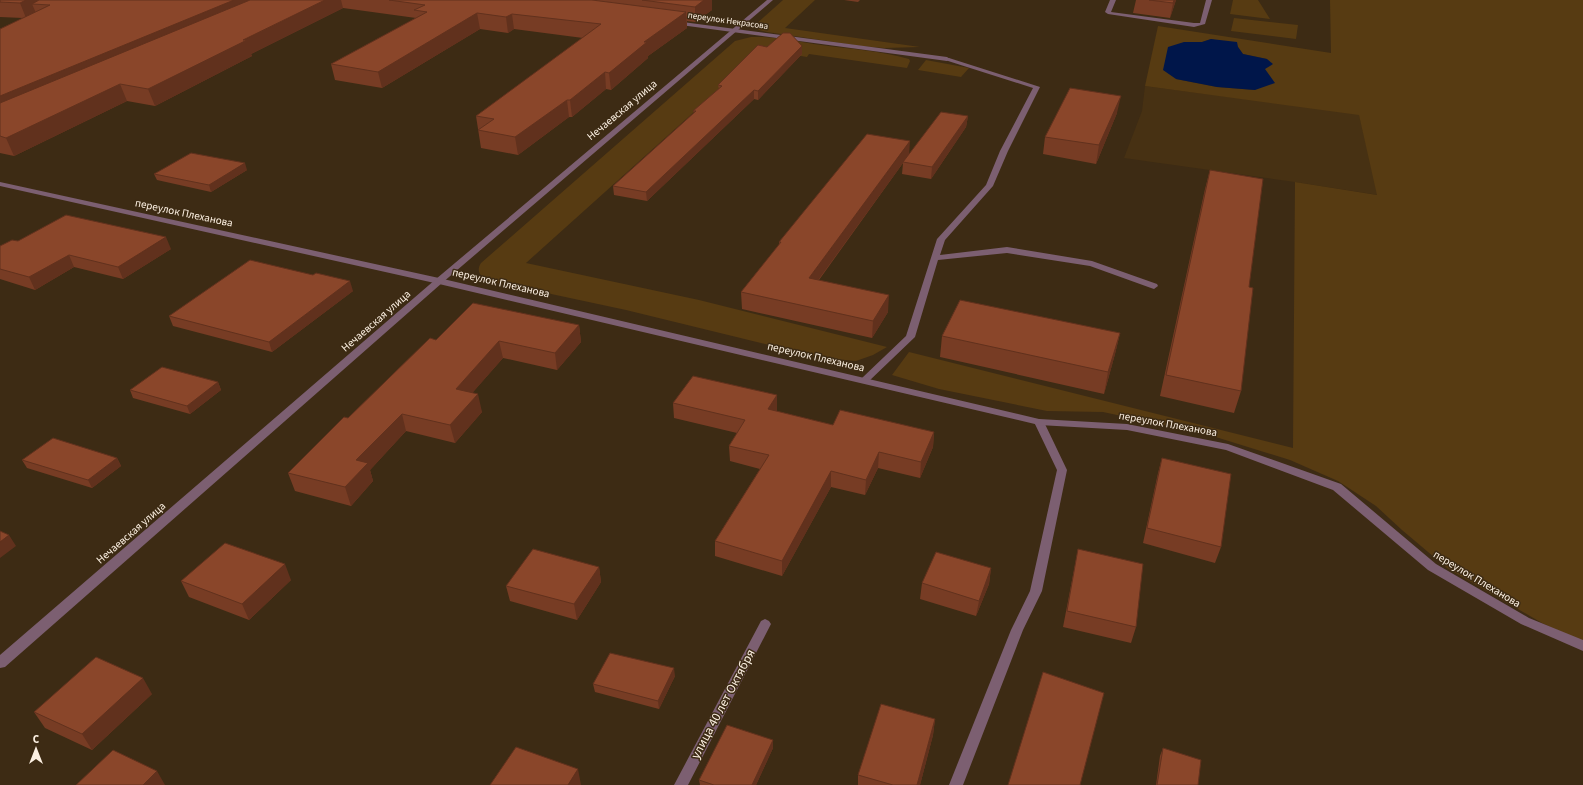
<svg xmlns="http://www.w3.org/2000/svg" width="1583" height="785" viewBox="0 0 1583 785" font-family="'Source Sans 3',sans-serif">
	<rect width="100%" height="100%" fill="#3d2b14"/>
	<path fill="#473113" d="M 1145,86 L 1359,114 L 1378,195 L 1295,182 L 1124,158 L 1142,111 Z"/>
	<path fill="#573b12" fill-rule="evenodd" d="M 783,0 L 815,0 L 785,28 L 920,47 L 884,48 L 861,46 L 767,32 L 759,30 L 754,26 Z
		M 1233,0 L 1258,0 L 1270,19 L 1230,14 Z
		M 1330,0 L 1583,0 L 1583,642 L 1542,623 L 1447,568 L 1402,530 L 1376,506 L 1338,481 L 1290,460 L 1206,434 L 1103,412 L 1047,411 L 939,389 L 892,375 L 909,352 L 1293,448 L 1295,182 L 1377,195 L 1359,115 L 1145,86 L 1158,26 L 1331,53 ZM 1211,39 L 1238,47 L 1243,54 L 1267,59 L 1265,69 L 1255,90 L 1217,87 L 1176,79 L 1184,42 L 1202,42 Z
		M 1234,18 L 1298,25 L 1296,39 L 1231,31 Z
		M 751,37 C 774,36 798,42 821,45 C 850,49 881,51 909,59 L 910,61 L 907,68 L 809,54 L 807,57 L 763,50 L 526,263 L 699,300 L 887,347 L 873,355 L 856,361 L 822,358 L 626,310 L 490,281 C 482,278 475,272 481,263 L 735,41 Z
		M 926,60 L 969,68 L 961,77 L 918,70 Z"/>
	<path fill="#00164a" d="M 1211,39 L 1237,42 L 1238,47 L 1243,54 L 1267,59 L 1273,64 L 1265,69 L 1275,83 L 1255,90 L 1217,87 L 1176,79 L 1163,70 L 1168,47 L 1184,42 L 1202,42 Z"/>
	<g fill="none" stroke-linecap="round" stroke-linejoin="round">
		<path fill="#7c5f71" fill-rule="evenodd" d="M 1110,0 L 1116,0 L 1111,12 L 1194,23 L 1200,23 L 1206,0 L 1212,0 L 1205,24 L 1194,27 L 1108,14 L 1105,12 Z
			M 945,58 L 949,58 L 1040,87 L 1008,151 L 993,186 L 945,240 L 940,255 L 1007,247 L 1092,261 L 1157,284 L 1158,286 L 1154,289 L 1151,288 L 1090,266 L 1007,253 L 938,260 L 915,337 L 868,382 L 865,383 L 860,380 L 862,378 L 906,336 L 937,239 L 986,185 L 1000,151 L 1033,88 L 945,60 Z
			M 1039,419 L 1044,422 L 1067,470 L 1042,591 L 1023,630 L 963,785 L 949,785 L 1011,630 L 1030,591 L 1057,470 L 1034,422 Z"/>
		<path fill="#7c5f71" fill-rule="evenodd" d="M 675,21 L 947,57 L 950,59 L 947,61 L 673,24 L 673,22 Z
			M 0,182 L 439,278 L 1039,419 L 1127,424 L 1228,444 L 1341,484 L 1436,564 L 1529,618 L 1583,640 L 1583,651 L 1521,624 L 1428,570 L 1333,490 L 1226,450 L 1127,430 L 1039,425 L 439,284 L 0,186 Z
			M 765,619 L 769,621 L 771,624 L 688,785 L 674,785 L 761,621 Z"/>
		<path fill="#7c5f71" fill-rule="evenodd" d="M 767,0 L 773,0 L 442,283 L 5,667 L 0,668 L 0,655 L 436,279 Z"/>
	</g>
	<path fill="#773c24" d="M 0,0 L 712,0 L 712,10 L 695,22 L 687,21 L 687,28 L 648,56 L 648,58 L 611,90 L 606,89 L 572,117 L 569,117 L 518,155 L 481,148 L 476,116 L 583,38 L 514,29 L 508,33 L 480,29 L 382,88 L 335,80 L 331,64 L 416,18 L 343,8 L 251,54 L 252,56 L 155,106 L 127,101 L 14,156 L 0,153 L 0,29 L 23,18 L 0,17 Z
		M 844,0 L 860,0 L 858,2 Z
		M 1136,0 L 1176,0 L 1170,18 L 1133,13 Z
		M 802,46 L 802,54 L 758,100 L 754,99 L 647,201 L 614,195 L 613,186 L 694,113 L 693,111 L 719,89 L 718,85 L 767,47 Z
		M 1117,113 L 1096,164 L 1043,154 L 1045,137 Z
		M 968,116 L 966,127 L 931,179 L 902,174 L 903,163 L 819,280 L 888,312 L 872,338 L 742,309 L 741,292 L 779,245 L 779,242 Z
		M 247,170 L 211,192 L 157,180 L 154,174 Z
		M 1210,170 L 1249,287 L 1241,391 L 1234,413 L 1160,396 L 1205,189 Z
		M 18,241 L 171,249 L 123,279 L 74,267 L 35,290 L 0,279 L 0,246 Z
		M 313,275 L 353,291 L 272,352 L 173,326 L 169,316 Z
		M 579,325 L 581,342 L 557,370 L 503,358 L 472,393 L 482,412 L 455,443 L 406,431 L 370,470 L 373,481 L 351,506 L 295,491 L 288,473 L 348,418 L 436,340 Z
		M 1120,333 L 1115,354 L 1104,394 L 940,357 L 942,336 Z
		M 218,382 L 221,390 L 190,414 L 133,398 L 130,390 Z
		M 777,395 L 776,411 L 833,425 L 934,432 L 933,447 L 920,478 L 878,468 L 865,495 L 831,487 L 782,576 L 715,556 L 715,541 L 760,469 L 730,461 L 729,446 L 737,433 L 674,418 L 673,403 Z
		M 117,458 L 121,466 L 92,488 L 27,468 L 22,460 Z
		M 1162,458 L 1221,547 L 1215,563 L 1143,543 L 1158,473 Z
		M 1078,549 L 1136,627 L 1131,643 L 1063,627 L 1075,565 Z
		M 599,567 L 601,582 L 577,620 L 510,601 L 506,586 Z
		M 991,568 L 989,584 L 976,616 L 920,599 L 922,583 Z
		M 291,580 L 249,620 L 189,597 L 181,581 Z
		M 675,676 L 659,709 L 595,692 L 593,684 Z
		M 152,694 L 92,750 L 45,728 L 34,712 Z
		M 935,719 L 933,735 L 920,785 L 858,785 L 858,775 Z
		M 773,740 L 773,748 L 756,785 L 700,785 L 699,780 Z
		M 1163,748 L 1198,785 L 1156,785 L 1160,756 Z"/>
	<path fill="#61311d" d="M 26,0 L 60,0 L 32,4 L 36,13 L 26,18 L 20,3 Z
		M 234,0 L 274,0 L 0,116 L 0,96 Z
		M 325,0 L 341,0 L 343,8 L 251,54 L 252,56 L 155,106 L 148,89 L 243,40 Z
		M 704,0 L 712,0 L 712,10 L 695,22 L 695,7 Z
		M 1174,0 L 1176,0 L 1170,18 L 1173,3 Z
		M 686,12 L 687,28 L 648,56 L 648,58 L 611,90 L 609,73 L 644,42 Z
		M 477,13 L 480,29 L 382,88 L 378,72 Z
		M 512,14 L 514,29 L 508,33 L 506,17 Z
		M 802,46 L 802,54 L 758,100 L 758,91 Z
		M 605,72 L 606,89 L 572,117 L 570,100 Z
		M 120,84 L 127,101 L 14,156 L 6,138 Z
		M 754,90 L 754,99 L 647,201 L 646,192 Z
		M 1121,96 L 1117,113 L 1096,164 L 1099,145 Z
		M 567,100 L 569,117 L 518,155 L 515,137 Z
		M 968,116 L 966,127 L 931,179 L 932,167 Z
		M 910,141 L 909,155 L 903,162 L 903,163 L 808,294 L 809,278 Z
		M 245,163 L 247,170 L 211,192 L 209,185 Z
		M 166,237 L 171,249 L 123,279 L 118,267 Z
		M 69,255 L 74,267 L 35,290 L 29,277 Z
		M 350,281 L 353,291 L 272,352 L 269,342 Z
		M 889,295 L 888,312 L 872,338 L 873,321 Z
		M 579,325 L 581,342 L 557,370 L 555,353 Z
		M 1120,333 L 1115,354 L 1104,394 L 1108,372 Z
		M 499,341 L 503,358 L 460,407 L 456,389 Z
		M 218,382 L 221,390 L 190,414 L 187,406 Z
		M 478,394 L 482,412 L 455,443 L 450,425 Z
		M 777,395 L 777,411 L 768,425 L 768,409 Z
		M 402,414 L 406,431 L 370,470 L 373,481 L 351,506 L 345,487 L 356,460 Z
		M 934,432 L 933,447 L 920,478 L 921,462 Z
		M 879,452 L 878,468 L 865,495 L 866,480 Z
		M 117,458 L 121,466 L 92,488 L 88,480 Z
		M 831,471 L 831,487 L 782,576 L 782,561 Z
		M 9,535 L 16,546 L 0,558 L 0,542 Z
		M 285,564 L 291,580 L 249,620 L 242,604 Z
		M 599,567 L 601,582 L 577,620 L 574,604 Z
		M 991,568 L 989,584 L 976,616 L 979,601 Z
		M 674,668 L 675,676 L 659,709 L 658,701 Z
		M 143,678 L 152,694 L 92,750 L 82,734 Z
		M 935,719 L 933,735 L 920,785 L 917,785 Z
		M 773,740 L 773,748 L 756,785 L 752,785 Z
		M 578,769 L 581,785 L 568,785 Z
		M 157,771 L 165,785 L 143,785 Z"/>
	<path fill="#8a462a" stroke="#61311d" d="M 0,0 L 26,0 L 20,3 L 0,2 Z
		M 39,0 L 234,0 L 0,96 L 0,29 L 50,5 L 32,4 Z
		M 250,0 L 325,0 L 243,40 L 247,40 L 148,89 L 120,84 L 6,138 L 0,136 L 0,103 Z
		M 389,0 L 592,0 L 686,12 L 644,42 L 647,42 L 609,73 L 605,72 L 570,100 L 567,100 L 515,137 L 478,130 L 494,119 L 476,116 L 601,24 L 512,14 L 506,17 L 477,13 L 378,72 L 331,64 L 427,12 L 414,10 L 425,5 Z
		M 642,0 L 704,0 L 695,7 Z
		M 1149,0 L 1174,0 L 1173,3 Z
		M 783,33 L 790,33 L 802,46 L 758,91 L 754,90 L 646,192 L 613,186 L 696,111 L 693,111 L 722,86 L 718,85 L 758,45 L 767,47 Z
		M 1070,88 L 1121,96 L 1099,145 L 1045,137 Z
		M 941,112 L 968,116 L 932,167 L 903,162 Z
		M 867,134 L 910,141 L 809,278 L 889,295 L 873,321 L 741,292 L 781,242 L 779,242 Z
		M 191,153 L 245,163 L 209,185 L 154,174 Z
		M 1210,170 L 1263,179 L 1249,287 L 1253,288 L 1241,391 L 1166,375 Z
		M 66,215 L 166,237 L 118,267 L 69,255 L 29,277 L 0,269 L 0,246 L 12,240 L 18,241 Z
		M 250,260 L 313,275 L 316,273 L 350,281 L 269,342 L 169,316 Z
		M 960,300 L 1120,333 L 1108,372 L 942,336 Z
		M 473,303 L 579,325 L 555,353 L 499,341 L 456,389 L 478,394 L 450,425 L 402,414 L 356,460 L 368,463 L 345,487 L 288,473 L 344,417 L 348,418 L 430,338 L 436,340 Z
		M 162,367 L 218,382 L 187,406 L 130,390 Z
		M 693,376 L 777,395 L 768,409 L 833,425 L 840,410 L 934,432 L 921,462 L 879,452 L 866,480 L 831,471 L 782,561 L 715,541 L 769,455 L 729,446 L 745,420 L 673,403 Z
		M 53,438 L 117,458 L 88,480 L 22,460 Z
		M 1162,458 L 1231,474 L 1221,547 L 1147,528 Z
		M 0,531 L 9,535 L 0,542 Z
		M 225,543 L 285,564 L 242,604 L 181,581 Z
		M 533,549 L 599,567 L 574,604 L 506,586 Z
		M 1078,549 L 1143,564 L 1136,627 L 1067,611 Z
		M 936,552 L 991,568 L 979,601 L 922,583 Z
		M 610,653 L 674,668 L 658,701 L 593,684 Z
		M 96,657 L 143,678 L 82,734 L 34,712 Z
		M 1043,672 L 1104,693 L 1080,785 L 1008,785 Z
		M 881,704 L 935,719 L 917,785 L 893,785 L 858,775 Z
		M 727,725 L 773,740 L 752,785 L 714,785 L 699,780 Z
		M 516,747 L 578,769 L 568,785 L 490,785 Z
		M 1163,748 L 1201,760 L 1198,785 L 1157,785 Z
		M 113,750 L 157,771 L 143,785 L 76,785 Z"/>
	<g text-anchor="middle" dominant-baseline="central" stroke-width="3" stroke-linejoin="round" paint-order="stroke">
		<g font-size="9" fill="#fdf1e3" stroke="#3d2b14">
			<text transform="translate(728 21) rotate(8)">переулок Некрасова</text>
		</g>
		<g font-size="11" fill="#fdf1e3" stroke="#3d2b14">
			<text transform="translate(622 110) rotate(-40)">Нечаевская улица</text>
			<text transform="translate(184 213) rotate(12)">переулок Плеханова</text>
			<text transform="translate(501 283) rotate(13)">переулок Плеханова</text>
			<text transform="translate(376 321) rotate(-41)">Нечаевская улица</text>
			<text transform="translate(816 357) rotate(13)">переулок Плеханова</text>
			<text transform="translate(1168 424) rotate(10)">переулок Плеханова</text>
			<text transform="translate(131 533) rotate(-41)">Нечаевская улица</text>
			<text transform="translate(1477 579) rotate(31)">переулок Плеханова</text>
		</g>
		<g font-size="13" fill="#fdf1e3" stroke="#3d2b14">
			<text transform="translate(723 704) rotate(-62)">улица 40 лет Октября</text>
		</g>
	</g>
	<g transform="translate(36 749)" stroke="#3d2b14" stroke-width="3" paint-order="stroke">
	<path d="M0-3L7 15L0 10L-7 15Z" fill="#fdf1e3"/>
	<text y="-6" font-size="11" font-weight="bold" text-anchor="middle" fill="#fdf1e3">С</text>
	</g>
</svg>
